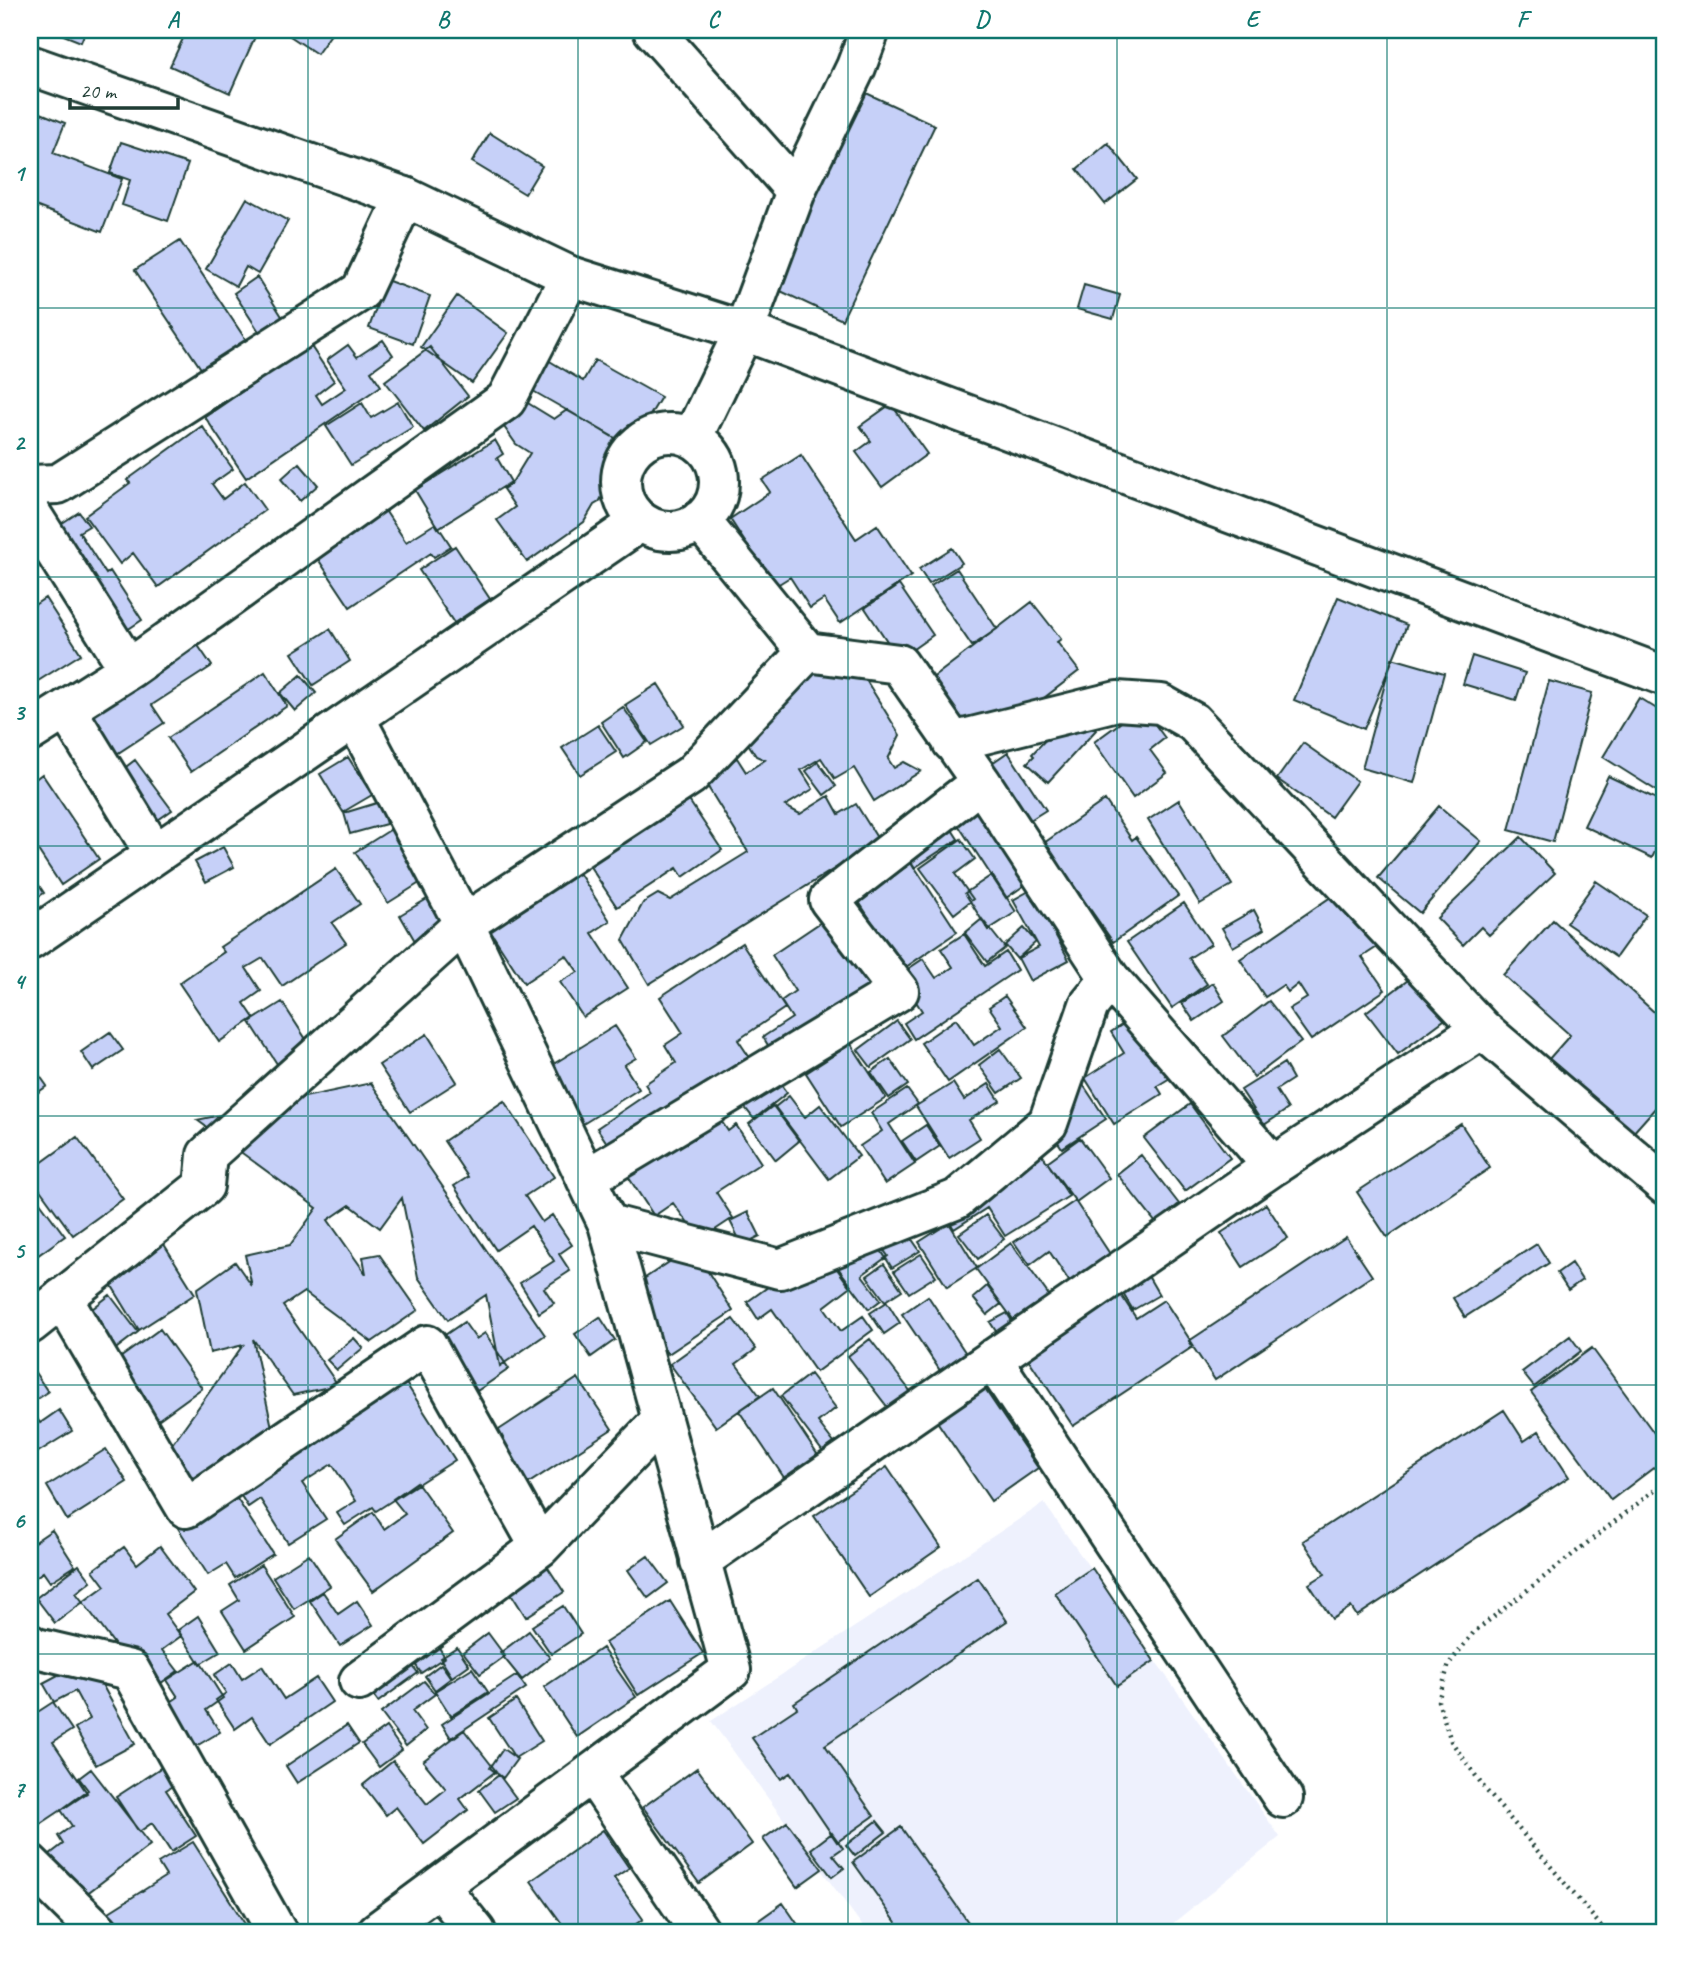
<svg xmlns="http://www.w3.org/2000/svg" width="1695" height="1962" viewBox="0 0 1695 1962" font-family="Caveat,sans-serif">
	<rect width="100%" height="100%" fill="#fff"/>
	<filter id="ink" filterUnits="userSpaceOnUse"><feTurbulence type="fractalNoise" baseFrequency=".0143" numOctaves="2"/><feDisplacementMap in="SourceGraphic" scale="14" xChannelSelector="R" yChannelSelector="G"/><feConvolveMatrix kernelMatrix="1 2 1 2 8 2 1 2 1" color-interpolation-filters="sRGB"/></filter>
	<g filter="url(#ink)">
		<path fill="#eef1fd" d="M 1044,1503 L 1280,1837 L 1162,1932 L 867,1932 L 711,1721 Z"/>
		<path fill="#c6d0f8" stroke="#1f3d34" stroke-width="2" d="M 51,30 L 86,30 L 81,42 Z
			M 187,30 L 258,30 L 230,93 L 170,66 Z
			M 281,30 L 334,30 L 317,54 Z
			M 864,92 L 935,125 L 842,320 L 772,287 Z
			M 36,111 L 65,123 L 53,153 L 122,179 L 102,232 L 30,204 L 30,127 Z
			M 490,133 L 542,166 L 525,194 L 472,162 Z
			M 121,142 L 188,164 L 168,221 L 122,205 L 130,180 L 110,173 Z
			M 1108,143 L 1137,179 L 1105,204 L 1077,169 Z
			M 247,198 L 288,221 L 258,274 L 246,267 L 236,286 L 206,269 Z
			M 180,241 L 254,352 L 210,382 L 135,270 Z
			M 257,277 L 283,318 L 260,333 L 234,293 Z
			M 386,280 L 430,296 L 413,344 L 369,328 Z
			M 1084,285 L 1120,295 L 1113,319 L 1077,309 Z
			M 457,296 L 508,333 L 472,383 L 421,347 Z
			M 383,340 L 393,355 L 371,371 L 381,386 L 246,478 L 205,417 L 310,345 L 334,381 L 316,395 L 322,404 L 346,388 L 327,360 L 348,345 L 357,357 Z
			M 430,347 L 468,396 L 424,431 L 385,381 Z
			M 543,357 L 583,381 L 595,360 L 661,397 L 631,447 L 526,387 Z
			M 518,397 L 554,419 L 567,410 L 631,448 L 599,502 L 594,505 L 584,522 L 527,562 L 497,520 L 515,507 L 503,489 L 511,484 L 530,453 L 516,444 L 502,424 Z
			M 398,402 L 413,427 L 351,465 L 326,426 L 362,403 L 371,418 Z
			M 891,404 L 927,454 L 882,487 L 856,452 L 871,441 L 860,426 Z
			M 202,426 L 233,469 L 212,484 L 223,499 L 245,482 L 265,510 L 158,587 L 133,553 L 120,564 L 85,516 L 130,483 L 127,480 Z
			M 495,440 L 503,454 L 497,458 L 511,482 L 438,528 L 415,490 Z
			M 801,455 L 856,539 L 877,525 L 911,576 L 840,623 L 824,599 L 810,608 L 790,577 L 774,587 L 730,519 L 770,492 L 762,480 Z
			M 299,463 L 318,485 L 300,501 L 281,479 Z
			M 378,500 L 406,542 L 436,523 L 451,546 L 434,557 L 431,553 L 350,607 L 310,547 Z
			M 79,512 L 89,526 L 79,532 L 106,574 L 110,571 L 142,620 L 109,642 L 47,533 Z
			M 455,546 L 490,599 L 454,623 L 419,570 Z
			M 952,548 L 962,563 L 929,584 L 919,569 Z
			M 957,569 L 997,629 L 972,646 L 931,586 Z
			M 899,585 L 933,635 L 899,659 L 865,608 Z
			M 1338,597 L 1407,625 L 1364,729 L 1294,700 Z
			M 45,598 L 81,654 L 30,686 L 30,608 Z
			M 1032,602 L 1061,639 L 1057,642 L 1079,671 L 1001,731 L 964,732 L 926,683 Z
			M 330,629 L 350,661 L 313,685 L 292,653 Z
			M 195,641 L 212,666 L 152,705 L 164,723 L 112,757 L 77,702 Z
			M 848,651 L 900,735 L 888,759 L 894,768 L 904,762 L 921,771 L 874,801 L 854,768 L 835,779 L 821,758 L 801,770 L 813,789 L 785,806 L 800,814 L 829,796 L 839,814 L 856,804 L 879,841 L 649,984 L 623,940 L 643,903 L 658,894 L 670,900 L 748,852 L 703,779 L 737,758 L 746,772 L 765,760 L 756,756 L 747,742 L 770,700 Z
			M 1472,656 L 1525,673 L 1516,700 L 1463,684 Z
			M 1392,658 L 1444,673 L 1414,783 L 1362,768 Z
			M 265,672 L 287,706 L 191,772 L 168,738 Z
			M 301,675 L 316,693 L 295,711 L 280,693 Z
			M 1549,681 L 1592,693 L 1553,842 L 1509,830 Z
			M 658,684 L 684,725 L 651,745 L 625,705 Z
			M 1639,698 L 1665,714 L 1665,796 L 1603,757 Z
			M 623,707 L 647,742 L 624,758 L 601,722 Z
			M 1142,707 L 1165,738 L 1150,750 L 1167,773 L 1133,798 L 1094,742 Z
			M 1074,710 L 1096,730 L 1048,782 L 1027,763 L 1034,756 L 1032,754 Z
			M 598,725 L 616,752 L 580,775 L 562,748 Z
			M 1303,743 L 1357,781 L 1331,817 L 1277,779 Z
			M 1008,752 L 1046,810 L 1027,822 L 989,765 Z
			M 348,757 L 372,795 L 343,812 L 320,774 Z
			M 135,760 L 172,810 L 155,822 L 118,773 Z
			M 818,762 L 836,786 L 824,795 L 806,771 Z
			M 30,774 L 34,780 L 42,774 L 99,859 L 61,885 L 30,838 Z
			M 1608,776 L 1665,803 L 1665,831 L 1652,858 L 1584,826 Z
			M 684,793 L 722,850 L 683,877 L 677,868 L 617,907 L 585,859 Z
			M 1105,800 L 1132,840 L 1136,837 L 1178,896 L 1113,942 L 1044,843 Z
			M 1179,800 L 1232,885 L 1200,904 L 1148,820 Z
			M 380,802 L 386,824 L 350,834 L 344,813 Z
			M 1439,806 L 1481,841 L 1420,913 L 1378,878 Z
			M 975,807 L 1025,885 L 1006,898 L 955,820 Z
			M 949,825 L 958,839 L 914,868 L 905,853 Z
			M 393,828 L 426,879 L 388,903 L 355,852 Z
			M 1521,837 L 1555,873 L 1489,935 L 1481,927 L 1463,945 L 1437,918 Z
			M 961,839 L 975,859 L 955,874 L 973,899 L 954,914 L 920,868 Z
			M 223,847 L 234,867 L 206,882 L 195,862 Z
			M 912,863 L 957,932 L 903,969 L 857,899 Z
			M 574,865 L 610,921 L 592,933 L 628,988 L 583,1017 L 560,982 L 578,972 L 566,955 L 524,983 L 485,923 Z
			M 336,869 L 360,904 L 332,923 L 346,943 L 282,986 L 263,958 L 246,968 L 261,991 L 244,1003 L 254,1018 L 219,1042 L 179,983 L 224,952 L 220,947 Z
			M 30,872 L 44,893 L 30,902 Z
			M 992,875 L 1016,912 L 988,930 L 965,893 Z
			M 1596,881 L 1646,915 L 1616,957 L 1566,923 Z
			M 1347,886 L 1385,942 L 1362,957 L 1385,990 L 1311,1040 L 1289,1009 L 1307,998 L 1298,984 L 1288,992 L 1283,985 L 1265,997 L 1240,959 Z
			M 1031,890 L 1069,960 L 1030,981 L 1018,958 L 1039,947 L 1013,900 Z
			M 434,895 L 460,942 L 426,960 L 400,915 Z
			M 1184,903 L 1211,944 L 1189,958 L 1207,984 L 1172,1008 L 1127,942 Z
			M 842,908 L 887,978 L 777,1060 L 763,1037 L 792,1018 L 781,1001 L 795,991 L 772,955 Z
			M 1254,910 L 1264,929 L 1233,947 L 1222,928 Z
			M 982,919 L 1005,948 L 987,962 L 965,933 Z
			M 1553,920 L 1665,1022 L 1665,1097 L 1624,1143 L 1541,1068 L 1570,1035 L 1503,975 Z
			M 1024,928 L 1036,942 L 1017,959 L 1005,945 Z
			M 964,934 L 985,966 L 1006,952 L 1017,970 L 914,1039 L 904,1023 L 922,1011 L 899,975 L 923,959 L 936,978 L 953,967 L 941,949 Z
			M 742,943 L 785,1008 L 738,1040 L 756,1067 L 617,1158 L 597,1128 L 650,1092 L 645,1084 L 676,1063 L 665,1045 L 683,1033 L 660,997 Z
			M 1416,974 L 1448,1017 L 1398,1054 L 1366,1012 Z
			M 1213,983 L 1224,1001 L 1194,1021 L 1182,1003 Z
			M 1005,996 L 1027,1027 L 948,1082 L 921,1043 L 956,1019 L 974,1045 L 1002,1026 L 989,1007 Z
			M 1269,1001 L 1301,1042 L 1254,1077 L 1223,1036 Z
			M 282,1002 L 311,1047 L 279,1067 L 250,1022 Z
			M 1137,1015 L 1175,1075 L 1157,1086 L 1162,1094 L 1114,1124 L 1085,1078 L 1124,1053 L 1111,1032 Z
			M 897,1021 L 910,1039 L 871,1067 L 858,1050 Z
			M 615,1026 L 636,1058 L 624,1065 L 639,1089 L 583,1124 L 547,1068 Z
			M 110,1032 L 123,1050 L 93,1070 L 81,1052 Z
			M 427,1034 L 457,1082 L 410,1112 L 379,1065 Z
			M 851,1044 L 886,1098 L 841,1127 L 806,1073 Z
			M 1000,1049 L 1021,1078 L 999,1093 L 979,1065 Z
			M 890,1059 L 908,1085 L 889,1098 L 871,1072 Z
			M 30,1062 L 47,1086 L 30,1098 Z
			M 1284,1063 L 1293,1079 L 1276,1090 L 1288,1109 L 1264,1125 L 1241,1090 Z
			M 773,1074 L 787,1093 L 754,1119 L 739,1100 Z
			M 1078,1077 L 1106,1119 L 1062,1148 L 1034,1106 Z
			M 371,1083 L 545,1335 L 500,1366 L 486,1295 L 448,1320 L 418,1277 L 402,1198 L 380,1228 L 350,1205 L 328,1220 L 366,1274 L 363,1257 L 379,1254 L 418,1310 L 372,1342 L 304,1292 L 283,1306 L 338,1385 L 293,1395 L 253,1339 L 273,1432 L 192,1488 L 167,1451 L 243,1345 L 210,1353 L 197,1289 L 235,1262 L 252,1286 L 245,1255 L 290,1245 L 317,1208 L 197,1120 Z
			M 953,1083 L 964,1100 L 989,1084 L 1000,1101 L 969,1120 L 980,1138 L 949,1158 L 916,1106 Z
			M 907,1089 L 918,1104 L 889,1124 L 915,1164 L 885,1184 L 860,1146 L 882,1131 L 871,1113 Z
			M 789,1096 L 805,1117 L 820,1105 L 859,1156 L 829,1179 L 775,1107 Z
			M 504,1101 L 554,1177 L 525,1196 L 542,1222 L 552,1215 L 572,1245 L 559,1254 L 570,1271 L 544,1288 L 554,1303 L 539,1313 L 520,1283 L 554,1261 L 531,1226 L 496,1250 L 454,1186 L 468,1177 L 444,1141 Z
			M 1190,1104 L 1230,1158 L 1185,1191 L 1144,1138 Z
			M 773,1106 L 799,1141 L 776,1160 L 749,1124 Z
			M 718,1116 L 728,1131 L 736,1125 L 761,1163 L 716,1192 L 733,1218 L 700,1240 L 673,1203 L 654,1216 L 627,1175 Z
			M 1461,1124 L 1490,1168 L 1387,1237 L 1357,1192 Z
			M 926,1125 L 940,1146 L 916,1162 L 902,1141 Z
			M 1027,1131 L 1069,1196 L 1005,1236 L 987,1208 L 954,1229 L 938,1202 Z
			M 77,1137 L 123,1199 L 73,1235 L 30,1176 L 30,1171 Z
			M 1080,1138 L 1109,1178 L 1076,1202 L 1047,1162 Z
			M 1141,1155 L 1179,1204 L 1156,1223 L 1117,1174 Z
			M 30,1189 L 65,1236 L 34,1258 L 30,1252 Z
			M 1075,1201 L 1112,1257 L 1071,1284 L 1049,1251 L 1030,1265 L 1014,1242 Z
			M 1266,1204 L 1288,1238 L 1243,1267 L 1221,1233 Z
			M 748,1212 L 760,1236 L 742,1245 L 730,1221 Z
			M 986,1215 L 1004,1239 L 978,1259 L 959,1234 Z
			M 949,1223 L 977,1268 L 947,1287 L 919,1242 Z
			M 157,1233 L 195,1294 L 139,1330 L 101,1268 Z
			M 909,1235 L 920,1251 L 892,1268 L 882,1252 Z
			M 1346,1237 L 1372,1276 L 1215,1380 L 1189,1341 Z
			M 878,1242 L 888,1256 L 862,1275 L 881,1300 L 869,1309 L 826,1252 Z
			M 1011,1243 L 1053,1301 L 1018,1326 L 976,1269 Z
			M 1537,1244 L 1549,1263 L 1465,1317 L 1453,1298 Z
			M 692,1247 L 733,1311 L 668,1354 L 627,1290 Z
			M 822,1248 L 850,1287 L 824,1307 L 841,1331 L 863,1316 L 873,1330 L 816,1372 L 772,1309 L 758,1319 L 747,1302 Z
			M 921,1254 L 936,1276 L 909,1293 L 894,1271 Z
			M 1571,1263 L 1582,1280 L 1568,1290 L 1557,1273 Z
			M 884,1264 L 902,1290 L 885,1301 L 867,1276 Z
			M 1144,1269 L 1159,1295 L 1133,1310 L 1117,1284 Z
			M 987,1286 L 1001,1304 L 987,1315 L 973,1298 Z
			M 1119,1292 L 1136,1318 L 1164,1300 L 1194,1346 L 1073,1426 L 1025,1354 Z
			M 110,1295 L 138,1332 L 105,1357 L 78,1320 Z
			M 928,1296 L 967,1355 L 941,1372 L 902,1314 Z
			M 887,1302 L 900,1323 L 884,1334 L 870,1313 Z
			M 1007,1313 L 1015,1326 L 999,1336 L 990,1322 Z
			M 600,1317 L 615,1340 L 591,1357 L 575,1334 Z
			M 733,1319 L 756,1349 L 736,1364 L 760,1396 L 716,1427 L 670,1364 Z
			M 464,1322 L 476,1339 L 485,1333 L 509,1369 L 477,1391 L 442,1337 Z
			M 160,1329 L 202,1388 L 144,1430 L 102,1371 Z
			M 1570,1336 L 1581,1351 L 1534,1387 L 1522,1372 Z
			M 354,1338 L 363,1348 L 337,1370 L 327,1360 Z
			M 870,1339 L 911,1392 L 889,1409 L 848,1356 Z
			M 1592,1348 L 1665,1448 L 1665,1459 L 1611,1500 L 1531,1392 Z
			M 393,1363 L 455,1460 L 376,1511 L 373,1507 L 345,1525 L 337,1513 L 356,1501 L 332,1464 L 302,1483 L 326,1519 L 288,1543 L 260,1499 L 248,1507 L 233,1483 Z
			M 30,1365 L 48,1392 L 30,1404 Z
			M 810,1374 L 836,1408 L 818,1422 L 834,1443 L 823,1452 L 781,1396 Z
			M 578,1378 L 612,1429 L 515,1492 L 485,1439 Z
			M 982,1385 L 1038,1468 L 991,1501 L 934,1417 Z
			M 773,1388 L 821,1460 L 787,1482 L 739,1411 Z
			M 30,1408 L 40,1423 L 59,1410 L 72,1431 L 30,1457 Z
			M 1504,1410 L 1524,1441 L 1539,1431 L 1569,1477 L 1357,1616 L 1351,1607 L 1332,1619 L 1309,1584 L 1325,1574 L 1303,1541 Z
			M 106,1449 L 127,1482 L 67,1520 L 47,1486 Z
			M 887,1467 L 941,1547 L 869,1597 L 814,1516 Z
			M 226,1482 L 273,1554 L 235,1578 L 226,1564 L 208,1575 L 171,1517 Z
			M 417,1482 L 453,1533 L 373,1591 L 335,1539 L 373,1512 L 384,1529 L 405,1514 L 393,1499 Z
			M 52,1530 L 75,1566 L 50,1582 L 43,1572 L 30,1581 L 30,1545 Z
			M 160,1546 L 194,1592 L 165,1614 L 181,1636 L 162,1650 L 178,1671 L 161,1683 L 140,1655 L 129,1664 L 83,1602 L 105,1586 L 93,1570 L 124,1547 L 137,1564 Z
			M 537,1551 L 564,1592 L 526,1617 L 500,1576 Z
			M 309,1554 L 330,1586 L 294,1609 L 273,1577 Z
			M 648,1556 L 668,1583 L 648,1598 L 628,1570 Z
			M 79,1565 L 91,1581 L 76,1593 L 83,1602 L 55,1623 L 36,1598 Z
			M 261,1565 L 295,1617 L 246,1649 L 222,1611 L 239,1600 L 230,1585 Z
			M 1092,1568 L 1154,1661 L 1117,1686 L 1055,1593 Z
			M 978,1578 L 1007,1621 L 825,1745 L 874,1816 L 837,1842 L 790,1773 L 781,1779 L 752,1738 L 797,1708 L 794,1703 Z
			M 323,1592 L 338,1614 L 357,1601 L 373,1625 L 340,1646 L 310,1601 Z
			M 670,1601 L 703,1653 L 638,1695 L 605,1643 Z
			M 563,1606 L 581,1634 L 551,1654 L 532,1626 Z
			M 198,1616 L 220,1652 L 200,1664 L 178,1630 Z
			M 529,1631 L 550,1658 L 522,1680 L 500,1653 Z
			M 488,1633 L 505,1656 L 480,1674 L 463,1652 Z
			M 431,1635 L 445,1657 L 421,1673 L 406,1650 Z
			M 457,1647 L 469,1665 L 452,1677 L 440,1658 Z
			M 602,1648 L 636,1697 L 577,1737 L 544,1687 Z
			M 404,1654 L 418,1673 L 378,1702 L 364,1683 Z
			M 88,1659 L 135,1744 L 96,1765 L 75,1728 L 90,1719 L 75,1691 L 54,1702 L 43,1683 Z
			M 199,1660 L 223,1698 L 206,1710 L 220,1732 L 188,1751 L 162,1708 L 178,1697 L 167,1680 Z
			M 232,1663 L 242,1679 L 262,1666 L 284,1699 L 316,1678 L 332,1702 L 270,1744 L 252,1717 L 235,1729 L 216,1700 L 226,1693 L 214,1675 Z
			M 441,1664 L 451,1678 L 435,1690 L 425,1676 Z
			M 472,1668 L 488,1692 L 451,1716 L 435,1691 Z
			M 517,1675 L 526,1688 L 451,1738 L 442,1724 Z
			M 424,1681 L 435,1694 L 412,1711 L 426,1730 L 406,1746 L 381,1713 Z
			M 516,1700 L 542,1741 L 515,1758 L 489,1718 Z
			M 53,1702 L 72,1730 L 53,1742 L 87,1793 L 30,1831 L 30,1717 Z
			M 347,1725 L 359,1743 L 297,1783 L 286,1766 Z
			M 386,1727 L 402,1750 L 379,1767 L 362,1744 Z
			M 464,1730 L 496,1771 L 460,1799 L 468,1810 L 424,1844 L 396,1807 L 386,1815 L 363,1785 L 393,1761 L 427,1804 L 446,1789 L 423,1761 Z
			M 503,1749 L 517,1759 L 503,1778 L 490,1768 Z
			M 162,1767 L 174,1785 L 166,1790 L 196,1836 L 171,1852 L 152,1823 L 139,1832 L 116,1797 Z
			M 697,1768 L 752,1844 L 699,1883 L 643,1807 Z
			M 91,1769 L 150,1845 L 77,1901 L 45,1858 L 63,1844 L 58,1836 L 72,1826 L 61,1810 L 88,1790 L 79,1778 Z
			M 499,1775 L 516,1798 L 495,1812 L 479,1790 Z
			M 877,1821 L 886,1832 L 855,1856 L 846,1845 Z
			M 787,1822 L 822,1869 L 797,1887 L 763,1839 Z
			M 901,1827 L 975,1932 L 903,1932 L 853,1862 Z
			M 603,1830 L 629,1868 L 614,1878 L 643,1919 L 625,1932 L 568,1932 L 531,1881 Z
			M 832,1833 L 843,1848 L 833,1855 L 844,1868 L 832,1877 L 811,1849 Z
			M 193,1842 L 250,1932 L 95,1932 L 90,1924 L 166,1876 L 158,1863 Z
			M 783,1903 L 803,1932 L 742,1932 Z"/>
		<g fill="none" stroke-linecap="round" stroke-linejoin="round">
			<defs>
				<path id="minor" d="M 653,30 L 796,191
					M621 482a49 49 0 1 1 98 0a49 49 0 1 1-98 0Z
					M 692,438 L 744,331 L 796,191 L 856,67 L 870,30
					M 30,485 L 58,484 L 361,291 L 405,197
					M 30,512 L 129,669 L 506,400 L 570,276
					M 807,652 L 899,664 L 981,782 L 1110,979 L 1273,1166
					M 66,709 L 155,854
					M 355,718 L 464,924 L 608,1224 L 731,1670 L 377,1932
					M 30,732 L 129,669
					M 30,940 L 640,522
					M 1482,1029 L 1665,1185
					M 586,1179 L 899,991 L 829,900 L 981,782
					M 608,1224 L 780,1269 L 957,1199 L 1048,1123 L 1089,1005 L 1110,979
					M 62,1298 L 186,1508 L 427,1345 L 540,1547
					M 30,1324 L 204,1186 L 207,1155 L 464,924 L 691,775 L 807,652 L 700,520
					M 992,1359 L 1283,1798
					M 700,1561 L 1273,1166 L 1482,1029 L 1193,722 L 1161,704 L 1117,701 L 952,742
					M 30,1644 L 32,1647 L 130,1670 L 277,1932
					M 359,1681 L 540,1547 L 662,1420
					M 592,1773 L 700,1932
					M 30,1864 L 99,1932
					M 439,1886 L 476,1932"/>
				<path id="major" d="M 30,65 L 405,197 L 570,276 L 744,331 L 1665,676"/>
			</defs>
			<use href="#minor" stroke="#1f3d34" stroke-width="44"/>
			<use href="#major" stroke="#1f3d34" stroke-width="44"/>
			<path stroke="#1f3d34" stroke-width="4.5" stroke-dasharray="2 5" stroke-linecap="butt" d="M 905,39 L 921,30
				M 1606,1932 L 1486,1790 L 1451,1741 L 1438,1701 L 1449,1664 L 1474,1632 L 1665,1482"/>
			<use href="#minor" stroke="#fff" stroke-width="38"/>
			<use href="#major" stroke="#fff" stroke-width="38"/>
		</g>
	</g>
	<path fill="none" stroke="#0f766e" stroke-width="2" stroke-opacity="0.55" d="M 308,30 L 308,1932M 578,30 L 578,1932M 848,30 L 848,1932M 1117,30 L 1117,1932M 1387,30 L 1387,1932M 30,308 L 1665,308M 30,577 L 1665,577M 30,846 L 1665,846M 30,1116 L 1665,1116M 30,1385 L 1665,1385M 30,1654 L 1665,1654"/>
	<rect width="1695" height="1962" fill="none" stroke="#fff" stroke-width="77"/>
	<path d="M70 98v10h108v-10" fill="none" stroke="#1f3d34" stroke-width="3.5"/>
	<text x="80" y="98" font-size="21" fill="#1f3d34" stroke="#ffffff" stroke-width="5" paint-order="stroke">20 m</text>
	<rect x="38" y="38" width="1618" height="1886" fill="none" stroke="#0f766e" stroke-width="2.5"/>
	<g font-size="23" text-anchor="middle" font-weight="bold" fill="#0f766e">
		<text x="173" y="27">A</text>
		<text x="443" y="27">B</text>
		<text x="713" y="27">C</text>
		<text x="982" y="27">D</text>
		<text x="1252" y="27">E</text>
		<text x="1522" y="27">F</text>
		<text x="19" y="181">1</text>
		<text x="19" y="450">2</text>
		<text x="19" y="720">3</text>
		<text x="19" y="989">4</text>
		<text x="19" y="1258">5</text>
		<text x="19" y="1528">6</text>
		<text x="19" y="1797">7</text>
	</g>
</svg>
